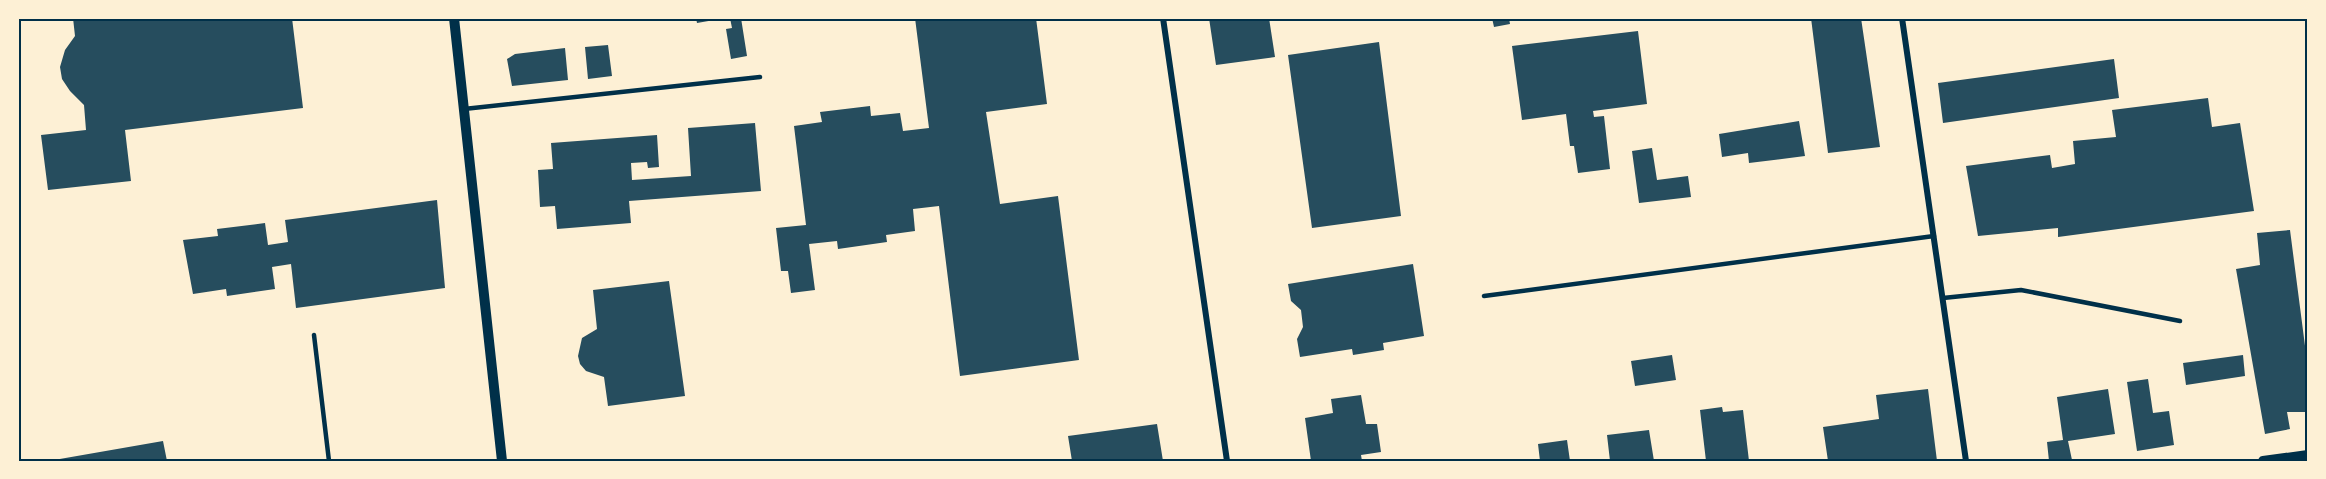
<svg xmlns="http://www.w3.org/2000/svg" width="2326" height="479" viewBox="0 0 2326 479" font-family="'DejaVu Sans',sans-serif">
	<rect width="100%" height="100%" fill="#fdf0d5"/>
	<path fill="#264d5e" d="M 73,18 L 292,18 L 303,108 L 125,130 L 131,181 L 48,190 L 41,135 L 86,130 L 84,105 L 70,91 L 62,79 L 60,67 L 65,50 L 75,36 Z
		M 696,18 L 720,18 L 720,19 L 697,23 Z
		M 730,18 L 741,18 L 747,56 L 731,59 L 726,29 L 732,28 Z
		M 915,18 L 1036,18 L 1047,104 L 986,112 L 1000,204 L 1058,196 L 1079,360 L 960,376 L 939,206 L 913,209 L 915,231 L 886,235 L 887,242 L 838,249 L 837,241 L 809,244 L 815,290 L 791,293 L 788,271 L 781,271 L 776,228 L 806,225 L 794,126 L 822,122 L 820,112 L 870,106 L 871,116 L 900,113 L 903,131 L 929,128 Z
		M 1209,18 L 1269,18 L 1275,57 L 1216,65 Z
		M 1492,18 L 1509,18 L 1510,24 L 1494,27 Z
		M 1811,18 L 1861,18 L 1880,147 L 1828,153 Z
		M 1638,31 L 1647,104 L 1593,111 L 1594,117 L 1604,116 L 1610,169 L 1578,173 L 1574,146 L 1570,146 L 1566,114 L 1522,120 L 1512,46 Z
		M 1379,42 L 1401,216 L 1312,228 L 1288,55 Z
		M 608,45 L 612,76 L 588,79 L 585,47 Z
		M 565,48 L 568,80 L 512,86 L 507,59 L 515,54 Z
		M 2114,59 L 2119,98 L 1943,123 L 1938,83 Z
		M 2208,98 L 2212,127 L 2240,123 L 2254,211 L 2058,237 L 2058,228 L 1978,236 L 1966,166 L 2050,155 L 2052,168 L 2075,164 L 2073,141 L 2116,137 L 2112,110 Z
		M 1799,121 L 1805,156 L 1749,163 L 1748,153 L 1722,157 L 1719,134 Z
		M 755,123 L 761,191 L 629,201 L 631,223 L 557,229 L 555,206 L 540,207 L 538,170 L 553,169 L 551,143 L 657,135 L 659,167 L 648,168 L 647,162 L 631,163 L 632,180 L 691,176 L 688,128 Z
		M 1652,148 L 1657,180 L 1688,176 L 1691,197 L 1639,203 L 1632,151 Z
		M 437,200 L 445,288 L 296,308 L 291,264 L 272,267 L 275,289 L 227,296 L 226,289 L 193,294 L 183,240 L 218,236 L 217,229 L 265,223 L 268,245 L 288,242 L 285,220 Z
		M 2290,230 L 2308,369 L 2308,412 L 2287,412 L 2290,429 L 2265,434 L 2236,269 L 2260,265 L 2257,233 Z
		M 1413,264 L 1424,336 L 1383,343 L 1384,350 L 1353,355 L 1352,349 L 1300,357 L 1297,339 L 1303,327 L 1301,310 L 1291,301 L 1288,284 Z
		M 669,281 L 685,396 L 608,406 L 604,377 L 586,371 L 580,364 L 578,356 L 582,338 L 597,329 L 593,290 Z
		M 1672,355 L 1676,380 L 1635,386 L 1631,361 Z
		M 2243,355 L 2245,376 L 2186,385 L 2183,363 Z
		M 2148,379 L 2153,413 L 2169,411 L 2174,445 L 2137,451 L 2127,382 Z
		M 1928,389 L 1937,461 L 1828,461 L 1823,427 L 1879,419 L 1876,395 Z
		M 2108,389 L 2115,434 L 2068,441 L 2072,460 L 2049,461 L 2047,442 L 2063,440 L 2057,397 Z
		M 1361,395 L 1366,424 L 1377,424 L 1381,452 L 1361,455 L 1362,461 L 1311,461 L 1305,418 L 1333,413 L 1331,399 Z
		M 1722,407 L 1723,412 L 1743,410 L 1749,461 L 1706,461 L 1700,410 Z
		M 1157,424 L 1163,461 L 1072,461 L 1068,436 Z
		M 1649,430 L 1654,461 L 1610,461 L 1607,435 Z
		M 1567,440 L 1570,461 L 1540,461 L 1538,444 Z
		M 163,441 L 167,461 L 54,461 L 54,460 Z"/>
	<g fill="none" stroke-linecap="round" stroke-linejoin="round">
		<path stroke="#003049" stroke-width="4.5" d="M 464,109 L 760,77
			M 1484,296 L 1934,236
			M 1943,298 L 2021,290 L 2180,321
			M 314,335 L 329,461"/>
		<path stroke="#003049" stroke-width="6" d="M 1163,18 L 1227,461
			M 1902,18 L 1966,461"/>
		<path stroke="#003049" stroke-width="10" d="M 454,18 L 502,461
			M 2263,461 L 2308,455"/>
	</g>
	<rect width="2326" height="479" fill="none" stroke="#fdf0d5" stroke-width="39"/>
	<rect x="20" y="20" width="2286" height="440" fill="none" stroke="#003049" stroke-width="2"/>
</svg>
